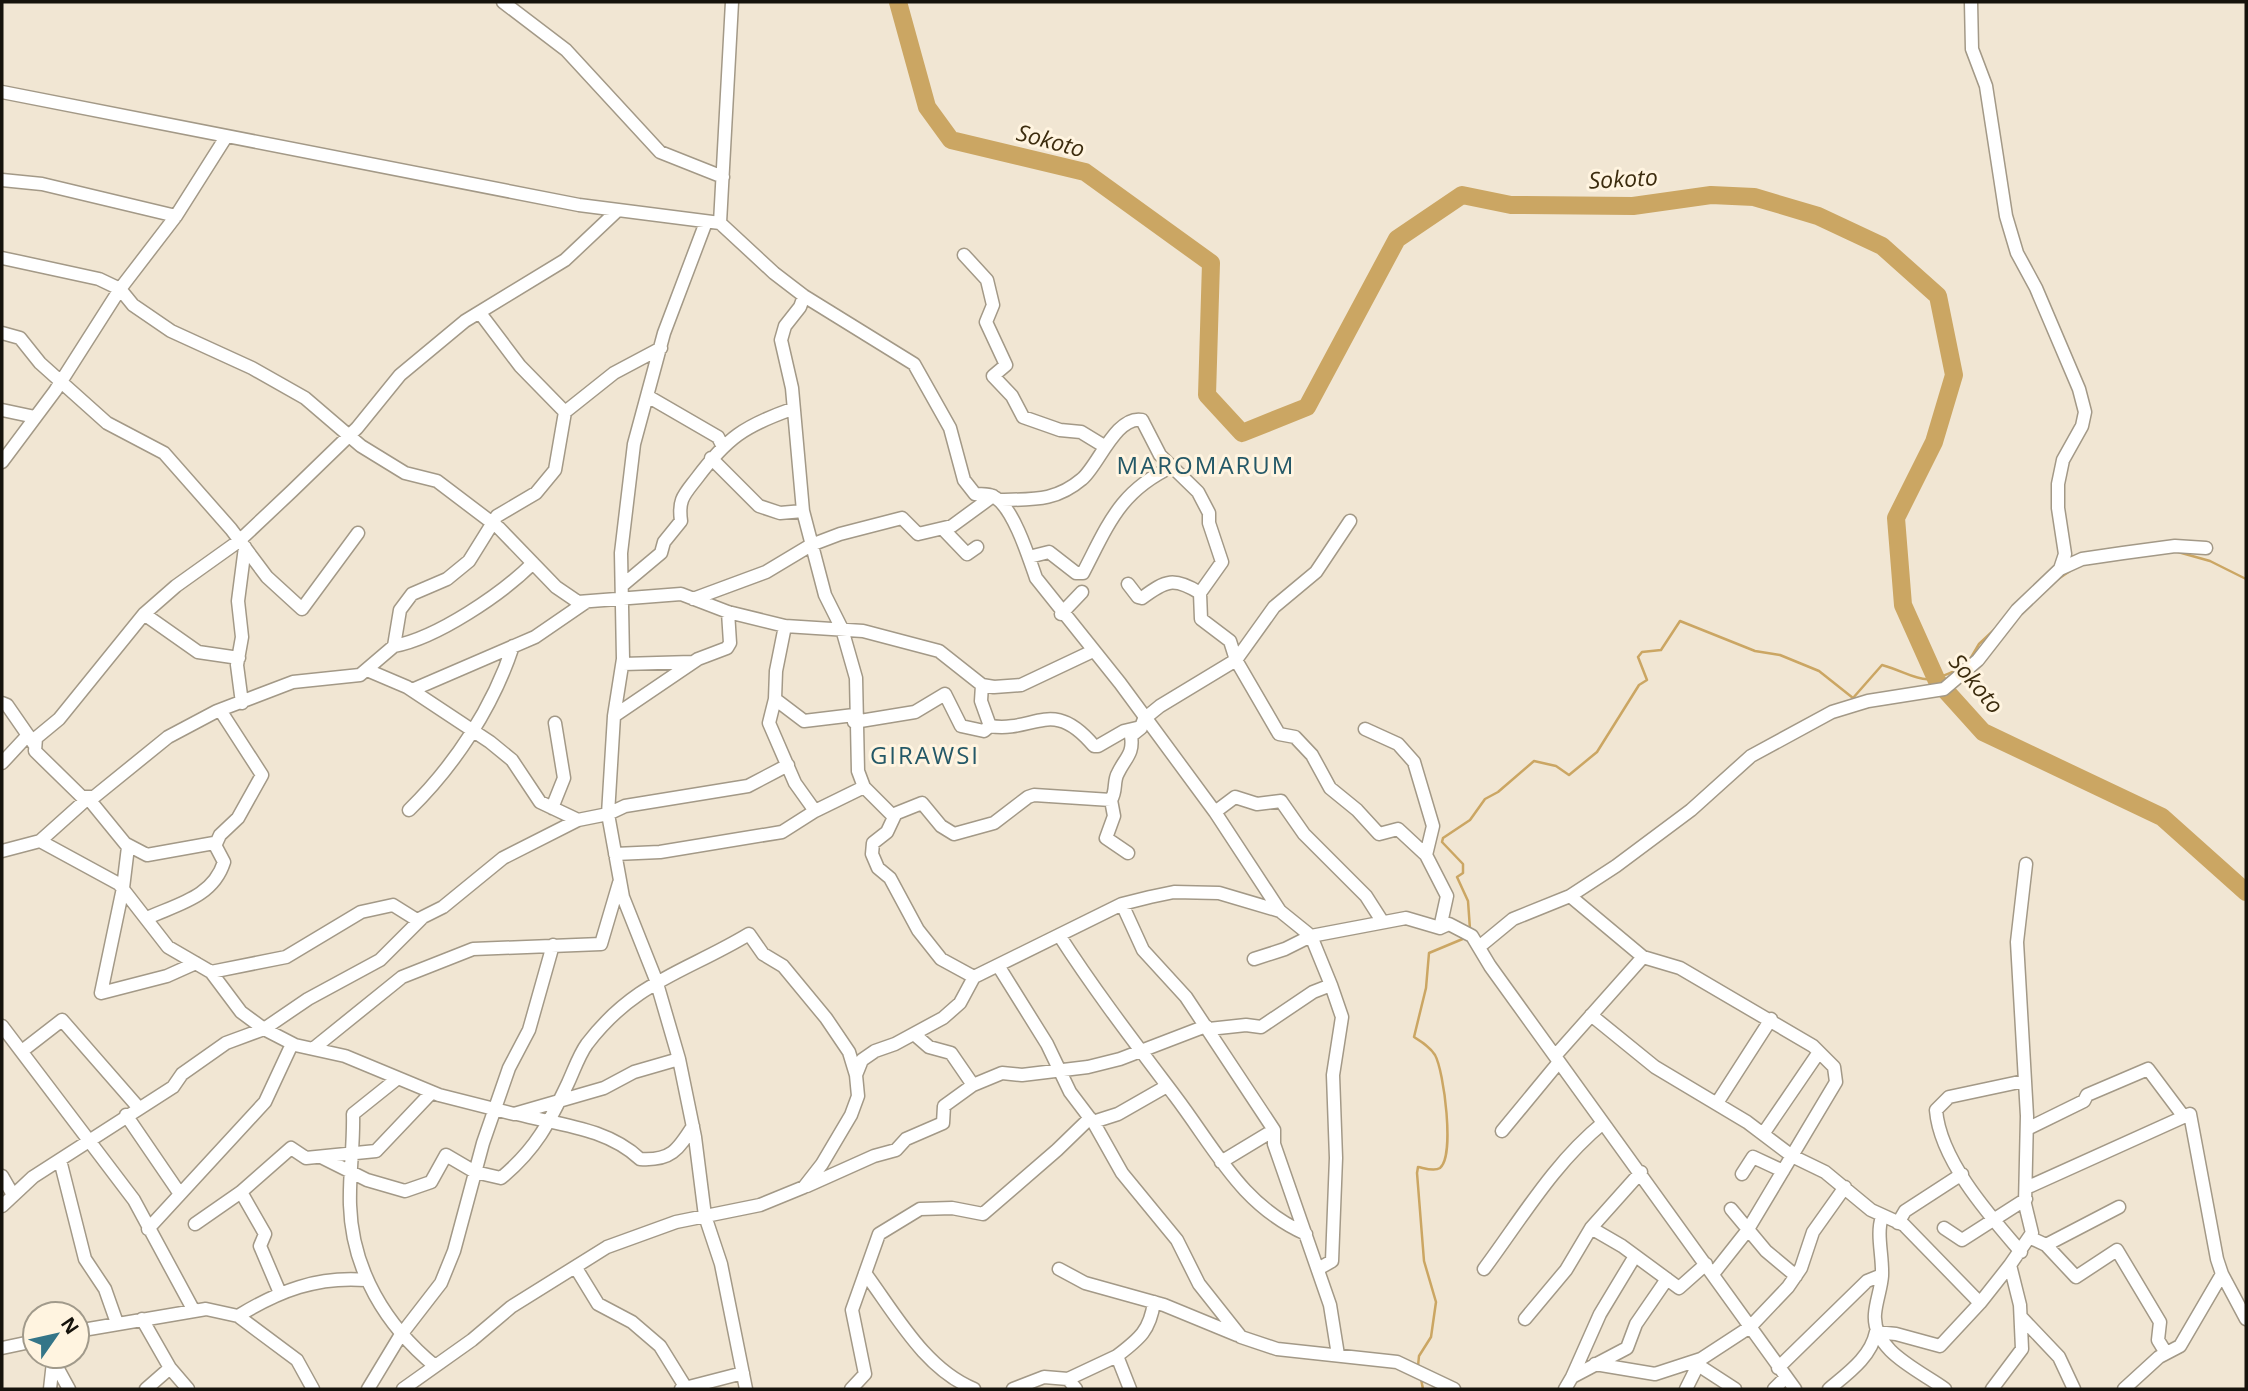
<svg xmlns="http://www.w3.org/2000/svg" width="2248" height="1391" viewBox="0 0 2248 1391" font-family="'Open Sans',sans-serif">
	<rect width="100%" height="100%" fill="#f1e6d3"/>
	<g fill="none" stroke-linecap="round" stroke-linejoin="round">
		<path stroke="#cba663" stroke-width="2.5" d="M 2178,552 L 2210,561 L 2246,579
			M 2058,579 L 2070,571
			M 1969,661 L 1979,644 L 1995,629
			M 1470,929 L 1468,901 L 1457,877 L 1463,873 L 1463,864 L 1442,842 L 1443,838 L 1470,820 L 1485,799 L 1498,792 L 1534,761 L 1556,766 L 1569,775 L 1597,752 L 1639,685 L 1647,680 L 1638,657 L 1642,652 L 1661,650 L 1680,621 L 1755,651 L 1780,655 L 1819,671 L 1853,698 L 1882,665 C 1917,675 1921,689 1958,669
			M 1418,1366 L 1419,1356 L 1431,1337 L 1436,1302 L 1424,1261 L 1417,1173 L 1418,1167 C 1424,1168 1434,1172 1440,1168 C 1455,1156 1444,1071 1435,1055 C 1430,1047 1422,1042 1414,1037 L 1426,988 L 1429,953 L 1465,938
			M 1421,1379 L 1423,1389"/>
		<path stroke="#cba663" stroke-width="18" d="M 898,2 L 927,107 L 951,140 L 1085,172 L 1211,263 L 1207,395 L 1242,433 L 1307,407 L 1397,239 L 1462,195 L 1511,205 L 1633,206 L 1711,195 L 1754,197 L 1818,216 L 1882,246 L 1938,296 L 1954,375 L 1934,442 L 1896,518 L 1903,605 L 1937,681 L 1983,732 L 2162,817 L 2246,892"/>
		<defs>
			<path id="minor" d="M 503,2 L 566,50 L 660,152 L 723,177
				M 1971,2 L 1972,49 L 1986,86 L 2006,216 L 2017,253 L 2036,288 L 2079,389 L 2085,412 L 2082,426 L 2063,460 L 2058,484 L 2058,508 L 2065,554 L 2060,569
				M 2,92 L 579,205 L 720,223 L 774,273 L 804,296 L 914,364 L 950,428 L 964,480 L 975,494 C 982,495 990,493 996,498 C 1014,510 1029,558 1036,578 L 1120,683 L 1215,812 L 1280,911 L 1311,936 L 1406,918 L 1440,928 L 1449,924 L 1472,936 L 1490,966 L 1795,1389
				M 2,180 L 42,184 L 176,216
				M 617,211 L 565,260 L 465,321 L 400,375 L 357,428 L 292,491 L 239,541 L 176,586 L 144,614 L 59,719 L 36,738 L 35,751 L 82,797 L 94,797 L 168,737 L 217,711 L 293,682 L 360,675 L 394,646 L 400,610 L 412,594 L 447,579 L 469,561 L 497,516 L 536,493 L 555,470 L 565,412 L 614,373 L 661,348
				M 706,222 L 664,333 L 634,444 L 621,553 L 623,659 L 614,716 L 608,814 L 623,897 L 656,980 L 679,1059 L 695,1137 L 705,1216 L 721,1264 L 746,1389
				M 720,223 L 732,2
				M 964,255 L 987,280 L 993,305 L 986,322 L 1006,365 L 993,376 L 1012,396 L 1023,417 L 1060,430 L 1081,432 L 1104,446
				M 2,258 L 99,279 L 120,289 L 133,305 L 171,331 L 252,368 L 305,398 L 361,446 L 405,473 L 437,481 L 499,528 L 556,587 L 578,602 L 681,594 L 728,612 L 785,626 L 863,631 L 939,651 L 982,685 L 994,687 L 1021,685 L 1093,651
				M 804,296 L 800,307 L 785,326 L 781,340 L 792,388 L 803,511 L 825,595 L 842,629 L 856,678 L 858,771 L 864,787 L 892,815 L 922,803 L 941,826 L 954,834 L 994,823 L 1028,797 L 1034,795 L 1111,800
				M 480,313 L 520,366 L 565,412
				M 2,333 L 20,338 L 40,363 L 107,423 L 164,453 L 231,529 L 267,577 L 302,609 L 358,533
				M 649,397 L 718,437 L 722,445
				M 2,410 L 35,417
				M 711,458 L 759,506 L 780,513 L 803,511
				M 2,462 L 55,391 L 120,289 L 176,216 L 226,137
				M 999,500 C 1032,499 1055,502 1082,479 C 1098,466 1116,415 1142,420 L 1160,455 L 1198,492 L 1209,513 L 1209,523 L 1222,562 L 1200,593 L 1201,619 L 1230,641 L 1236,660 L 1279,734 L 1295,737 L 1312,755 L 1330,788 L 1357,810 L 1379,834 L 1398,829 L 1426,855 L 1447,896 L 1440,928
				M 943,529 L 967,554 L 977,547
				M 1029,557 L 1049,552 L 1076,573 L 1083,573 C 1109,523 1120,491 1173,466
				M 624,584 L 661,553 L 664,542 L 681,521 C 678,499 684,495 697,478 C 727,438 744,426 792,409
				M 1128,584 L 1138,597 L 1142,598 C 1166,580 1174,577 1200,593
				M 693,599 L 766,572 L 811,545 L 840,534 L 902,518 L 918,534 L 952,526 L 993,496
				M 144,614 L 198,652 L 239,658
				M 1061,614 L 1082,592
				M 785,626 L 776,671 L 775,699 L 804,721 L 854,715
				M 394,646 C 437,638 502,594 533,563
				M 623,664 L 692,662
				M 367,670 L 407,687 L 490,742 L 512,760 L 540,802 L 578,820
				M 982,685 L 981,701 L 990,726
				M 412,690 L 535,637 L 586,602
				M 775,699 L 769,723 L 795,783 L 815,811 L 864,787
				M 2,703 L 7,705 L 34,744
				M 242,703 L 237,665 L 242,637 L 238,601 L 245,547
				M 614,716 L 698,659 L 727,648 L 730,643 L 728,612
				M 854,722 L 915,712 L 945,694 L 961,726 L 984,731 L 990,726 C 1035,733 1052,696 1094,746 L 1098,746 L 1124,731 L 1141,727 L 1144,719 L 1160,706 L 1236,660 L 1274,607 L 1316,572 L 1350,521
				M 1365,729 L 1398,744 L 1414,762 L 1433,826 L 1426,855
				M 2,763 L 28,735
				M 552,808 L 564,778 L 555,723
				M 409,810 C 455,765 493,707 513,646
				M 1215,812 L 1235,797 L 1257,804 L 1281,801 L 1304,834 L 1366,896 L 1382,921
				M 895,815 L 887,832 L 873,843 L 872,854 L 878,868 L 890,878 L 918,930 L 941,959 L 974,977
				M 40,841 L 88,798 L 128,847 L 123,888 L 101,993 L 167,976 L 196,963
				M 126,844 L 147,855 L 214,843 L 224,862 C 213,897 178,904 147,918
				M 215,846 L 220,835 L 238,818 L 262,775 L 220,710
				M 2,851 L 40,841 L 119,884 L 168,947 L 211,972 L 241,1012 L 264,1029 L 295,1045 L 345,1056 L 439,1095 L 514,1114 L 604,1088 L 634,1072 L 679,1059
				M 1128,853 L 1106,838 L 1114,816 L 1111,800 C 1117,791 1113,781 1118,773 C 1125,758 1134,754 1131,736 L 1141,728
				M 615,854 L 660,852 L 782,832 L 815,811
				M 1570,896 L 1643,957 L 1680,968 L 1813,1046 L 1834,1067 L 1836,1082 L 1747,1231 L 1713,1274
				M 1122,904 L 1143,950 L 1186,997 L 1274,1130 L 1274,1144 L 1330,1305 L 1338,1355
				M 1059,935 C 1095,991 1135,1043 1175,1096 C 1216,1150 1241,1205 1306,1234
				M 1479,947 L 1513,919 L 1570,896 L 1616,866 L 1691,810 L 1751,756 L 1832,712 L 1868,701 L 1944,689 L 1978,660 L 2017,610 L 2060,569 L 2082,559 L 2123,553 L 2175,546 L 2206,548
				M 999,967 L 1047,1044 L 1070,1092 L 1095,1125 L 1122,1173 L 1177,1240 L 1199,1284 L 1241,1337 L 1277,1349 L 1397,1362 L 1454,1389
				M 211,972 L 286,957 L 361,912 L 393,905 L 417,920 L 443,907 L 503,858 L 578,820 L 608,814 L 625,806 L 748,786 L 788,765
				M 1591,1015 L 1655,1067 L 1747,1122 L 1792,1156 L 1825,1172 L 1871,1210 L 1904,1225 L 1980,1303 L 2010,1265
				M 2,1026 L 134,1200 L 194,1311
				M 1209,1029 L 1246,1025 L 1261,1027 L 1313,992 L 1331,985 L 1311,936 L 1285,949 L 1254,959
				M 914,1034 L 929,1047 L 951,1053 L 973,1085
				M 314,1048 L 402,977 L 473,949 L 601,944 L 619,883
				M 22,1051 L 62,1020 L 138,1107
				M 1555,1056 L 1643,957
				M 398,1078 L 353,1114 C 354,1144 349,1174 350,1205 C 352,1270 386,1326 435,1366
				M 1717,1103 L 1771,1019
				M 517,1114 C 560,1125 607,1128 640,1159 C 671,1161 678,1150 693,1126
				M 126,1115 L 180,1194
				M 1093,1122 L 1118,1114 L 1167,1086
				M 2027,1129 L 2084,1101 L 2087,1095 L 2148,1069 L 2184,1117
				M 1502,1131 L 1559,1062
				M 1763,1134 L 1819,1052
				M 321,1157 L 367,1180 L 405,1191 L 431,1182 L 446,1155 L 475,1172 L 501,1178 C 536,1149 549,1123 568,1083 C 574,1070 579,1055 587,1044 C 635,981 686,972 749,934 L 763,954 L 783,966 L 826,1018 L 849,1052 L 856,1075
				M 60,1160 L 85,1259 L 105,1289 L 117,1323
				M 1221,1162 L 1274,1130
				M 1742,1174 L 1753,1157 L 1783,1171
				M 2,1176 L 13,1195
				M 807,1186 L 874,1156 L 896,1150 L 906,1139 L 943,1123 L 944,1106 L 973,1085 L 1002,1073 L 1022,1075 L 1088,1067 L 1120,1059 L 1206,1026
				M 2026,1188 L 2190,1114 L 2217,1259 L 2222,1274 L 2246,1319
				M 241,1192 L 265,1234 L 260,1246 L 280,1293
				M 2,1206 L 33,1177 L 173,1087 L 182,1074 L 226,1043 L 264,1029 L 308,999 L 380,960 L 423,917
				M 1731,1209 L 1766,1251 L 1796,1276
				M 1882,1217 C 1876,1234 1883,1256 1882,1276 C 1881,1289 1876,1301 1875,1314 C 1872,1351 1919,1370 1945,1389
				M 1898,1223 L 1905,1211 L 1962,1174
				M 195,1224 L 241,1192 L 291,1148 L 306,1158 L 376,1151 L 432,1092
				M 1591,1228 L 1622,1246 L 1679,1288 L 1706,1264
				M 1944,1228 L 1962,1240 L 2026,1199
				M 148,1229 L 265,1102 L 292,1044
				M 2031,1238 L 2046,1245 L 2076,1277 L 2117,1250 L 2160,1322 L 2158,1340 L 2166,1353
				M 2046,1245 L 2119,1207
				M 2021,1252 C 1989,1215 1940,1160 1936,1110 L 1949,1097 L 2024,1081
				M 576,1268 L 598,1304 L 632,1322 L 660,1346 L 686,1388
				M 1059,1269 L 1085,1283 L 1164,1305 L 1237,1335
				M 1318,1269 L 1332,1261 L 1336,1158 L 1333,1075 L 1342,1017 L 1331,985
				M 1484,1269 C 1522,1218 1553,1164 1603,1123
				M 865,1273 C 896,1315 925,1369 974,1389
				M 238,1316 L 297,1360 L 313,1389
				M 2021,1317 L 2059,1357 L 2074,1389
				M 142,1319 L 170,1368 L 188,1389
				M 1525,1319 L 1566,1270 L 1591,1228 L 1641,1172
				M 77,1331 L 206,1309 L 238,1316 C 279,1291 317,1276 366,1280
				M 2,1348 L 35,1341
				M 51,1356 L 69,1389
				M 1117,1356 C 1139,1339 1150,1331 1154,1302
				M 1595,1364 L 1655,1374 L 1701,1359 L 1750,1327 L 1788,1287 L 1801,1268 L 1813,1232 L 1845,1187
				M 1698,1365 L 1735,1389
				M 1778,1368 L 1867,1281 L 1882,1275
				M 1572,1377 L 1600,1314 L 1635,1256
				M 1068,1379 L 1117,1356 L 1130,1389
				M 50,1389 L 53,1362
				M 146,1389 L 170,1368
				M 368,1389 L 400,1336 L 441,1283 L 454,1251 L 483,1143 L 509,1068 L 529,1030 L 553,945
				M 403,1389 L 472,1340 L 511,1307 L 607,1247 L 676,1222 L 760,1205 L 804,1187 L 822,1164 L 851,1115 L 858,1096 L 856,1075 L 862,1060 L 875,1051 L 895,1044 L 943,1018 L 960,1003 L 974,977 L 1122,904 L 1150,897 L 1174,892 L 1219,893 L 1280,911
				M 681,1389 L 743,1373
				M 851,1389 L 865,1374 L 852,1310 L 879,1234 L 920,1209 L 952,1208 L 983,1214 L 1057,1150 L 1090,1118
				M 1013,1389 L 1044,1377 L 1068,1379 L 1076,1389
				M 1565,1389 L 1572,1377 L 1627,1348 L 1636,1324 L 1667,1279
				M 1686,1389 L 1701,1359
				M 1774,1389 L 1786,1377
				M 1829,1389 C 1848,1373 1871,1357 1876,1332 L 1896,1334 L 1940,1346 L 1980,1303
				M 1992,1389 L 2022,1349 L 2020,1305 L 2010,1265 L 2032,1233 L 2025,1204 L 2027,1116 L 2017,942 L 2026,864
				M 2124,1389 L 2159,1357 L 2180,1346 L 2222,1274"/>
		</defs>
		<use href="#minor" stroke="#a39987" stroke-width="15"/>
		<use href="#minor" stroke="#fff" stroke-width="12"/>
	</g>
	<g text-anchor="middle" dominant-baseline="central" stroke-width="6" stroke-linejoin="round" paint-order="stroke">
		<g font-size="23" font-style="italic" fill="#3c2c0e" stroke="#fff4e0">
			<text transform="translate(1051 140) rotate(15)">Sokoto</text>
			<text transform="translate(1623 178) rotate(-3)">Sokoto</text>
			<text transform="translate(1977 683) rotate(50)">Sokoto</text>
		</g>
		<g font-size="24" letter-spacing="2" fill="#245867" stroke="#fff4e0">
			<text x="1206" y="464">MAROMARUM</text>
			<text x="925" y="754">GIRAWSI</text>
		</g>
	</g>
	<rect width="2248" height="1391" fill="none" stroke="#15120b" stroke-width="7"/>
	<g transform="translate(56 1335) rotate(56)"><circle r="33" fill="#fff4e0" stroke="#a19a8b" stroke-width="2"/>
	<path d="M0-5L12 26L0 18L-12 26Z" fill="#347588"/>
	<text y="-10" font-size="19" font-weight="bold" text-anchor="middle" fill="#15120b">N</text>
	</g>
</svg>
